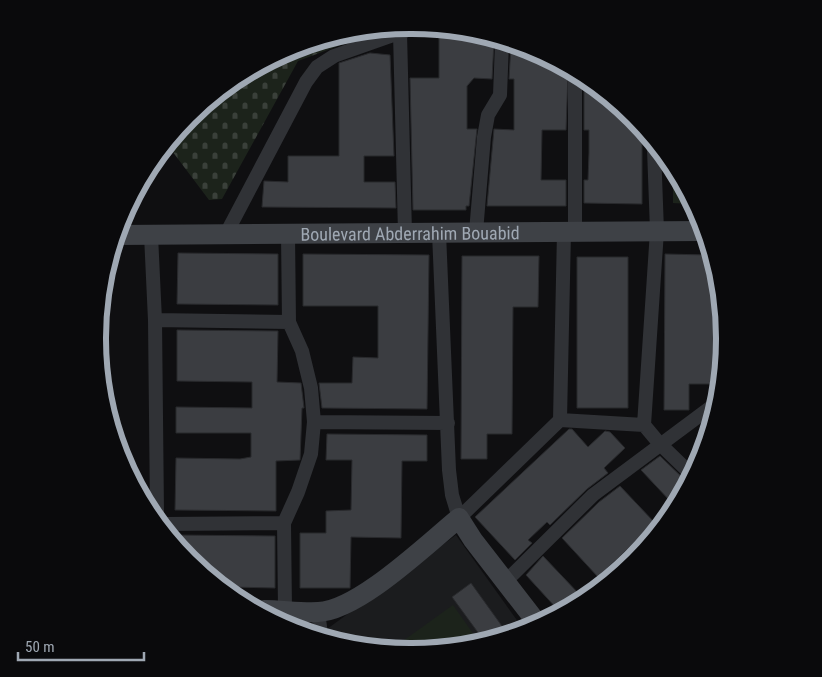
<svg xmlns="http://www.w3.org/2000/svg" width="822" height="677" viewBox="0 0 822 677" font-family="'Roboto Condensed',sans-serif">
	<defs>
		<pattern id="grass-tufts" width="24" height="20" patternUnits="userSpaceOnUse" patternTransform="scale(1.25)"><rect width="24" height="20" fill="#1c231b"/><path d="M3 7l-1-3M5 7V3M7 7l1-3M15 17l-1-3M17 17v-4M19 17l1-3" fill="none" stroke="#3a403a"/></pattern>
		<pattern id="cemetery-stones" width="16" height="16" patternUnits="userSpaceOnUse" patternTransform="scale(1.25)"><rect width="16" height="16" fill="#1c231b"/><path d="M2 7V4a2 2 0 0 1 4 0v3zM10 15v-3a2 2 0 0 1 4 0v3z" fill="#3a403a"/></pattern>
	</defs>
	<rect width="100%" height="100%" fill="#0f0f11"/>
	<path fill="#1b1c1e" d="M 456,535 L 524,630 L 411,652 L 332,636 L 327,629 Z"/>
	<path fill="url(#grass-tufts)" d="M 673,177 L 691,204 L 673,203 Z"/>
	<path fill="url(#cemetery-stones)" d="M 376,32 L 298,61 L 222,199 L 209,200 L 169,147 L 190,117 L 291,49 Z"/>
	<path fill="#1c231b" d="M 453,605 L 477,639 L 406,651 L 400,643 Z"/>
	<path fill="#3b3d41" stroke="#292a2d" d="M 439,31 L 494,41 L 492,79 L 474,78 L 467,86 L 467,129 L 477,129 L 469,206 L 466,206 L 466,210 L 413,210 L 410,78 L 439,78 Z
		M 511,45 L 531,49 L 568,73 L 566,130 L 542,130 L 541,180 L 566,180 L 566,206 L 487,206 L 494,129 L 514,130 L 514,79 L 509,79 Z
		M 370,53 L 390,55 L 394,156 L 364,156 L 364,182 L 395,182 L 396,208 L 262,207 L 264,181 L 288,182 L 288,156 L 339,156 L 339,63 Z
		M 584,84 L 633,117 L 642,131 L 642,204 L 584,203 L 584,180 L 588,180 L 589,153 L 589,130 L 584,130 Z
		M 178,253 L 278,254 L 278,305 L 177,304 Z
		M 303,254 L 429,255 L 427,409 L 322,408 L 319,383 L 352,383 L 353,357 L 378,358 L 378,306 L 303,306 Z
		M 665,254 L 708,255 L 714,288 L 714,384 L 689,384 L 689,410 L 664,410 Z
		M 462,256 L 539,256 L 538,307 L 513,307 L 512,434 L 487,434 L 487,459 L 461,459 Z
		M 577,257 L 628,257 L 628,408 L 577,408 Z
		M 177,330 L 278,331 L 277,382 L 301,383 L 304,408 L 302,408 L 300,460 L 276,461 L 276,511 L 175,510 L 176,458 L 240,459 L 251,457 L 251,433 L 176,433 L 176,407 L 252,408 L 252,382 L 177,381 Z
		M 569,429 L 572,429 L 588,447 L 605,431 L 610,432 L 625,448 L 604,468 L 608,473 L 587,489 L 550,525 L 547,522 L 528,540 L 532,543 L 515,560 L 475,517 Z
		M 327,434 L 427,435 L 427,461 L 402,461 L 401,538 L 351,537 L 350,588 L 300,588 L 300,533 L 326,533 L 326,511 L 351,510 L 352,460 L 326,460 Z
		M 660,456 L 686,481 L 671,502 L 641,470 Z
		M 620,486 L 655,523 L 598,577 L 562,538 L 599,502 Z
		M 173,535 L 275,536 L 275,588 L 230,587 L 189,560 Z
		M 543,556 L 580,595 L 558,610 L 526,575 Z
		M 471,583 L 507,633 L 482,638 L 452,597 Z"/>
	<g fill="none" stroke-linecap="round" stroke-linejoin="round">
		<path stroke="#303236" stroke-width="14" d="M 400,33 L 405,233
			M 575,78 L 575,232
			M 654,149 L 657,231 L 644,425 L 659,443 L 691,474
			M 476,232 L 484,137 L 488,115 L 500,95 L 502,43
			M 439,233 L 449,470 L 452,495 L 459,518 L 560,420 L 564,232
			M 226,234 L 306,82 L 317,67 L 334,56 L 419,26
			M 151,235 L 155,320 L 157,512
			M 155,320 L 289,322
			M 560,420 L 644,425
			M 314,422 L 448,423
			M 165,524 L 284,523
			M 506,581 L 593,495 L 711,407
			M 285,610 L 284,523 L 298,492 L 311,454 L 314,422 L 311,388 L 302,351 L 289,322 L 288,234
			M 318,612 L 321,634"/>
		<g stroke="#3e4146" stroke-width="20">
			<path id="s1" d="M 118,235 L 703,231"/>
			<path d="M 264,610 C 282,610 300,613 318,612 C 358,611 427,544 459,518 L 473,540 L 538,624"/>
		</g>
	</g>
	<g text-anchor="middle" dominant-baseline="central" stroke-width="4.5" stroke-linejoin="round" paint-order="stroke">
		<g font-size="18" fill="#9fa8b3" stroke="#0a0a0c">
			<text stroke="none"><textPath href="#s1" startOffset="292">Boulevard Abderrahim Bouabid</textPath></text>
		</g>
	</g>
	<path d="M0 0H822V677H0ZM410 34H412A304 304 0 0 1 716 338V339A304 304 0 0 1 412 643H410A304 304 0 0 1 106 339V338A304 304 0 0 1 410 34Z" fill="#0a0a0c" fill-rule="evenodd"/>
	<path fill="none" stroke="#9fa8b3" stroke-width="6" d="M410 34H412A304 304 0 0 1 716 338V339A304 304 0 0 1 412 643H410A304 304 0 0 1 106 339V338A304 304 0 0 1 410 34Z"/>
	<path d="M18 652v8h126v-8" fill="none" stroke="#9fa8b3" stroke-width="2.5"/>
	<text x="25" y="652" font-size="15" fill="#9fa8b3" stroke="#0a0a0c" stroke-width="4" paint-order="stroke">50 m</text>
</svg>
